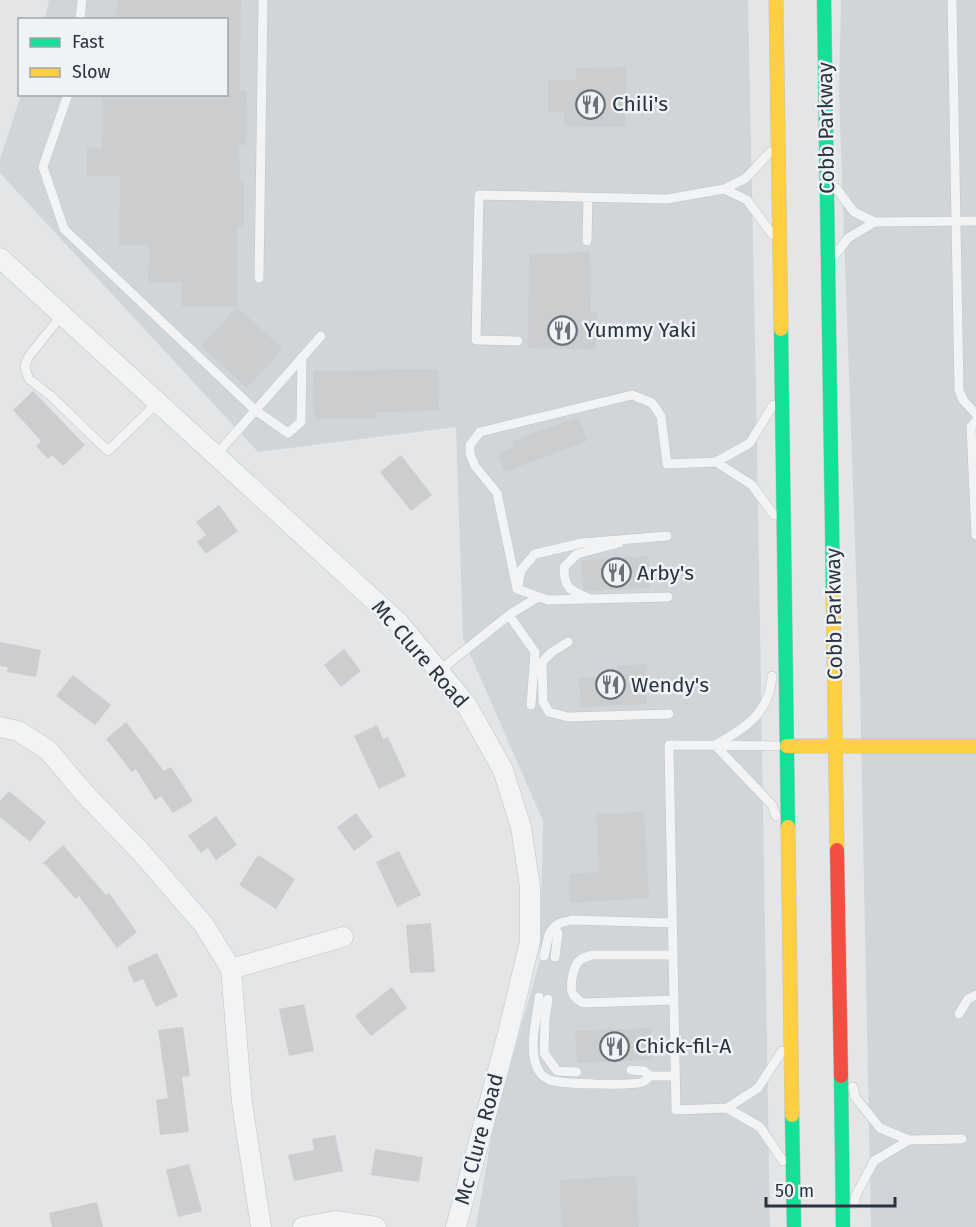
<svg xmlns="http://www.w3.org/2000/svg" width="976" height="1227" viewBox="0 0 976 1227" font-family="'Fira Sans',sans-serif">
	<rect width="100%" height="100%" fill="#e3e5e7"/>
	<path fill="#d1d5da" d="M 49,0 L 748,0 L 756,390 L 770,1227 L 476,1227 L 493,1127 L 540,960 L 543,821 L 463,638 L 456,427 L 258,452 L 0,173 L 0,159 L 21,95 L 226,94 L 226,20 L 45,19 Z
		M 841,0 L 976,0 L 976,1227 L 871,1227 L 860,683 L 839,94 Z"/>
	<path fill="#cbcdcf" d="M 117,0 L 241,0 L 240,91 L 247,91 L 246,145 L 239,145 L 240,182 L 244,182 L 244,226 L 237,226 L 237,307 L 182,307 L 182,282 L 148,282 L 149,245 L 119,245 L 120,176 L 87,176 L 87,147 L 102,148 L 103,94 L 226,94 L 226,20 L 116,20 Z
		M 626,67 L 626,96 L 633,96 L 634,112 L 626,112 L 626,127 L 564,126 L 564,112 L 548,112 L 548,80 L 576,80 L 576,68 Z
		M 590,252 L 591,312 L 597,312 L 596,350 L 528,348 L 529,254 Z
		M 237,307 L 283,349 L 247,388 L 201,346 Z
		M 438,369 L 439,411 L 376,412 L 376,418 L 314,419 L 313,371 Z
		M 33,391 L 85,445 L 63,466 L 52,455 L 48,459 L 36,446 L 41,441 L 13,410 Z
		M 578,417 L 587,441 L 505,472 L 498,453 L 515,447 L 512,441 Z
		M 401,455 L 432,495 L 411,511 L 380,472 Z
		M 219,505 L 238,531 L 206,554 L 197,542 L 206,535 L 196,522 Z
		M 649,556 L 650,588 L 588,591 L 583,588 L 581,560 Z
		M 0,642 L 41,650 L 36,677 L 7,672 L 8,667 L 0,666 Z
		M 344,649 L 361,671 L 341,687 L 324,665 Z
		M 646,664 L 647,704 L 581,707 L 579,678 L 618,676 L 617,666 Z
		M 73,675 L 111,705 L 95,725 L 56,696 Z
		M 126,722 L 164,771 L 171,767 L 193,801 L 173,813 L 161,796 L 155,800 L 136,769 L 132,772 L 106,739 Z
		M 377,725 L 383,739 L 388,737 L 406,776 L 379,789 L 354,736 Z
		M 9,791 L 46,822 L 30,842 L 0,817 L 0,801 Z
		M 644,812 L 649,898 L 570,903 L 569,874 L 599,872 L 596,814 Z
		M 356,813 L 373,837 L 354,851 L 337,827 Z
		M 216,816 L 237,845 L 216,860 L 208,848 L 201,853 L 188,836 Z
		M 63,845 L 106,895 L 109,893 L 137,932 L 117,948 L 79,896 L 76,899 L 45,864 L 42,864 Z
		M 399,851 L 421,895 L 397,907 L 376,862 Z
		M 258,855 L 295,879 L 276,909 L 239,885 Z
		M 431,923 L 435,972 L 410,973 L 406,925 Z
		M 157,953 L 178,996 L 156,1007 L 143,979 L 134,983 L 127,967 Z
		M 392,987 L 407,1008 L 371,1036 L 355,1016 Z
		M 304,1004 L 314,1051 L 289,1056 L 279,1009 Z
		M 183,1027 L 190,1076 L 182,1077 L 189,1132 L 160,1135 L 156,1100 L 168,1098 L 158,1030 Z
		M 651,1028 L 652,1060 L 577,1063 L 575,1031 Z
		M 335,1135 L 343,1171 L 294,1181 L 288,1155 L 314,1150 L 312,1139 Z
		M 375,1149 L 423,1157 L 419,1182 L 371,1175 Z
		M 189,1164 L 202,1211 L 178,1217 L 166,1170 Z
		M 636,1175 L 639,1227 L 562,1227 L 559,1180 Z
		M 97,1202 L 103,1227 L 52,1227 L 49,1213 Z"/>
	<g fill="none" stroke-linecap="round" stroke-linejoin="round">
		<defs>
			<path id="lane" d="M 952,0 L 959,390 L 963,400 L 976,414
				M 80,20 L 82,0
				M 68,94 L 43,167 L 64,229 L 255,410 L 288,433 L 301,422 L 302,358
				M 770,152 L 746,178 L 724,189 L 747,200 L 772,234
				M 875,222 L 976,221
				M 587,241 L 588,197
				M 835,255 L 848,238 L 875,222 L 854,212 L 836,188
				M 259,278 L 263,0
				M 62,315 L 29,356 L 25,365 L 26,371 L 29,379 L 51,396 L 108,451 L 157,403
				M 518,341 L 476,340 L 479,195 L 667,199 L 724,189
				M 773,405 L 750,443 L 716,462 L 752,485 L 774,515
				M 976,421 L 971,427 L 976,535
				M 216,455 L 321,336
				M 518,586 L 521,570 L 535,554 L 582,543 L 667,536
				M 668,597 L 548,600 L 517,589 L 497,493 L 475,466 L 470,454 L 470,445 L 480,432 L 632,395 L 652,403 L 661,416 L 667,464 L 716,462
				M 588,598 C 569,590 564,588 564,567 L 577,554 L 619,543
				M 509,615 L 535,652 L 531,705
				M 568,642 L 552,652 L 542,662 L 543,702 L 549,712 L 568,717 L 669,714
				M 439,671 L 509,615 L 538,597
				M 772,676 C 770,713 744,729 715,745 L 772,805 L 776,816
				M 673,955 L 592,955 C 587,957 581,958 578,962 C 573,968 570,985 572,992 C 574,998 579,1000 583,1003 L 674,1000
				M 544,956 L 549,934 L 554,927
				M 555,957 L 558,933 L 554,927 L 560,923 L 572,920 L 672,923
				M 539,997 C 537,1019 527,1051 539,1071 C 542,1076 548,1080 554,1081 C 567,1084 631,1086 643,1082 C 645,1081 648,1078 650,1076
				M 548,999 L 545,1020 L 544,1053 L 557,1071 L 577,1072
				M 959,1014 L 968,999 L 976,995
				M 782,1051 L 758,1088 L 727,1108 L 760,1127 L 783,1161
				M 631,1070 L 644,1071 L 650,1076 L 674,1076
				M 853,1087 L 855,1097 L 880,1128 L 909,1140 L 874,1161 L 856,1195 L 854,1204
				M 727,1108 L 676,1110 L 669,745 L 781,746
				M 909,1140 L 962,1139"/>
			<path id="street" d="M 0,258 L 399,623 L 466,704 L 503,770 L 521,827 L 530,887 L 530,941 L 508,1033 L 456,1227
				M 0,727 L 18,731 L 48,750 L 85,794 L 140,851 L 204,925 L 231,969 L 242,1103 L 261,1227
				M 231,969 L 343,937
				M 303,1227 L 336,1221 L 376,1227"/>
			<path id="fast" d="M 824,0 L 833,590
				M 781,329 L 788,827
				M 841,1076 L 843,1227
				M 792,1115 L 794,1227"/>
			<path id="slow" d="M 776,0 L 781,329
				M 833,590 L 837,850
				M 787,746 L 976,746
				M 788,827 L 792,1115"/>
			<path id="jam" d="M 837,850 L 841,1076"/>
		</defs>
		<use href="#lane" stroke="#c1c3c5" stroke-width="10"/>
		<use href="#street" stroke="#c1c3c5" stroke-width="21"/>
		<use href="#fast" stroke="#c1c3c5" stroke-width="15"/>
		<use href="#slow" stroke="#c1c3c5" stroke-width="15"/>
		<use href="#jam" stroke="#c1c3c5" stroke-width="15"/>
		<use href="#lane" stroke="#f1f3f4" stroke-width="9"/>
		<use href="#street" stroke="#f1f3f4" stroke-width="20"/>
		<use href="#fast" stroke="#16e098" stroke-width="14"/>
		<use href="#slow" stroke="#ffcf43" stroke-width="14"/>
		<use href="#jam" stroke="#f24e42" stroke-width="14"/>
	</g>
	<defs>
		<symbol id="restaurant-ring" viewBox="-11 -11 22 22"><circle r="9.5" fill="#f0f3f6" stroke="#6b717a" stroke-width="1.5"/><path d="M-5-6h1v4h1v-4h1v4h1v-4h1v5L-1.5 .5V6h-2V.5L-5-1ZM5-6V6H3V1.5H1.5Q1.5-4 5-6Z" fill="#6b717a"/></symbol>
	</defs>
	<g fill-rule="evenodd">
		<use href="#restaurant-ring" x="574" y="88" width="33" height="33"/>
		<use href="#restaurant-ring" x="546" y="314" width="33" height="33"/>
		<use href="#restaurant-ring" x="600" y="556" width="33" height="33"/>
		<use href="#restaurant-ring" x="594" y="668" width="33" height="33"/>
		<use href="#restaurant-ring" x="598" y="1030" width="33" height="33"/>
	</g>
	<g text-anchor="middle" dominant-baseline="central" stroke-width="5" stroke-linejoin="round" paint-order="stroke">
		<g font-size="21" fill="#2a3340" stroke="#f0f3f6" text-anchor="start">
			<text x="612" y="104">Chili's</text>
			<text x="584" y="330">Yummy Yaki</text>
			<text x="637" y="573">Arby's</text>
			<text x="631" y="685">Wendy's</text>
			<text x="635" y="1046">Chick-fil-A</text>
		</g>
		<g font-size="21" fill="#2a3340" stroke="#f0f3f6">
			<text transform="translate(826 128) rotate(-91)">Cobb Parkway</text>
			<text transform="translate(834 614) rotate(-91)">Cobb Parkway</text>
			<text transform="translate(420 654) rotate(49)">Mc Clure Road</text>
			<text transform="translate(479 1139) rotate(-75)">Mc Clure Road</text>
		</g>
	</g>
	<rect x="18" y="18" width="210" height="78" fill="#f0f3f6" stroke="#a1a6ad" stroke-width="1.5"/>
	<rect x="30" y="38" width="30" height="9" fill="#16e098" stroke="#a1a6ad" stroke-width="1.5"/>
	<text x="72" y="48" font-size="18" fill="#2a3340">Fast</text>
	<rect x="30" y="68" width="30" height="9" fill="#ffcf43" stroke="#a1a6ad" stroke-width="1.5"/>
	<text x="72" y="78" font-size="18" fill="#2a3340">Slow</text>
	<path d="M766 1197v9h129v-9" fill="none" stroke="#2a3340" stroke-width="3"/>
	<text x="775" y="1197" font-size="18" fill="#2a3340" stroke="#f0f3f6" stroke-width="4.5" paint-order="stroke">50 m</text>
</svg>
